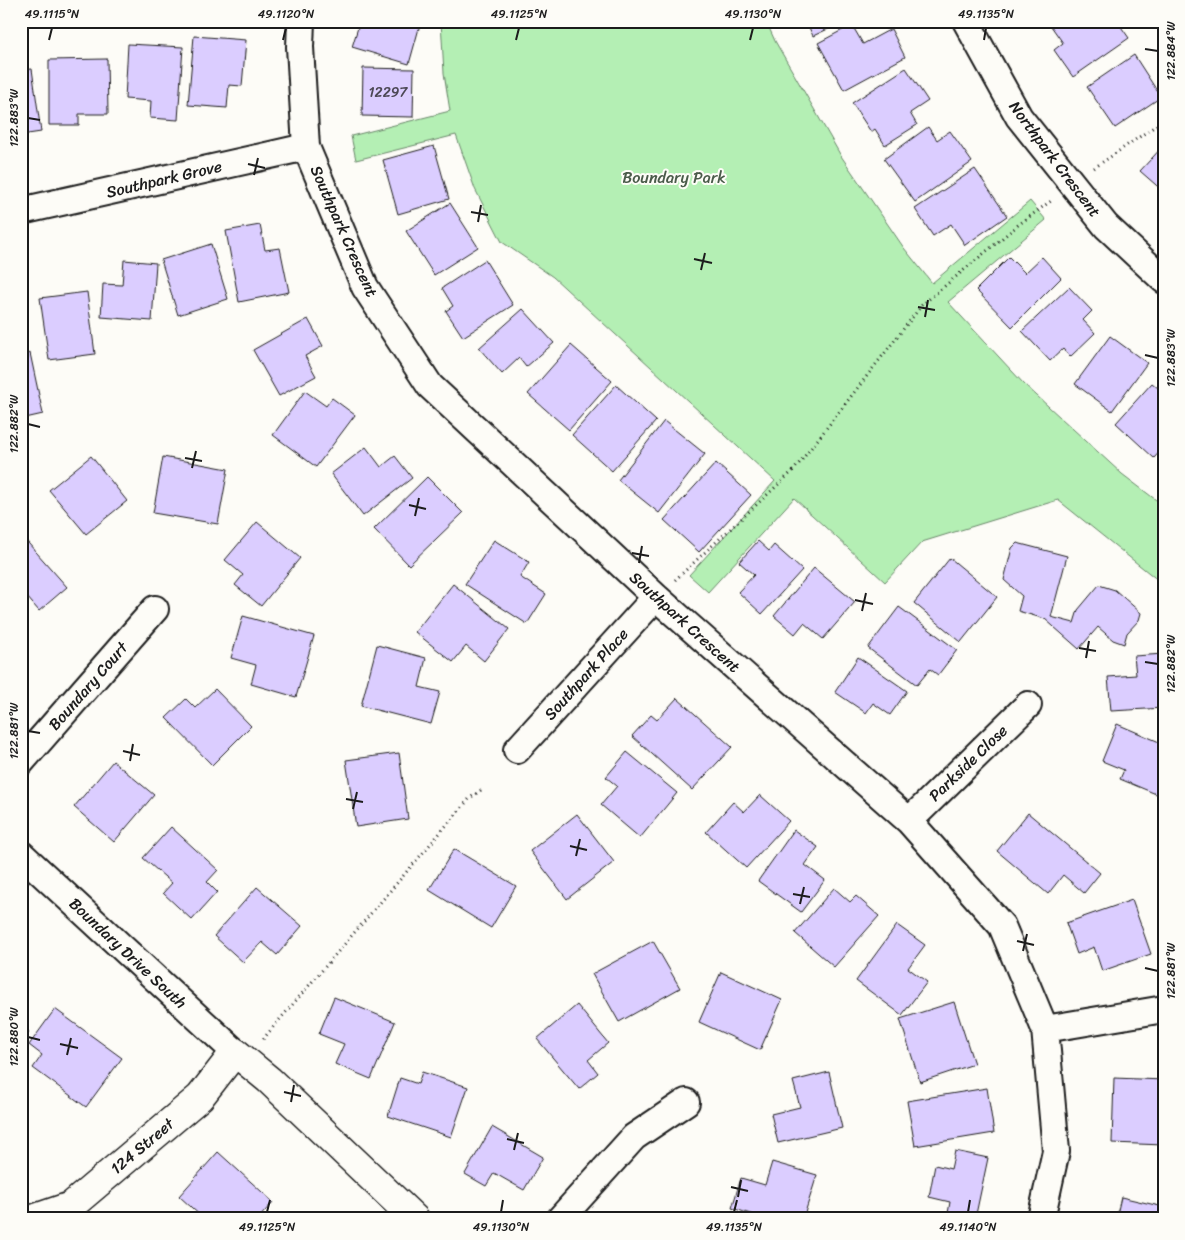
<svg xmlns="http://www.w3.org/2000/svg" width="1185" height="1240" viewBox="0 0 1185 1240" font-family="Sriracha,sans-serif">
	<rect width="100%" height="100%" fill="#fdfcf7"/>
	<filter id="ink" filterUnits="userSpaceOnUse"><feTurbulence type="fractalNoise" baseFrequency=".02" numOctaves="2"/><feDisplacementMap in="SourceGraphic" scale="10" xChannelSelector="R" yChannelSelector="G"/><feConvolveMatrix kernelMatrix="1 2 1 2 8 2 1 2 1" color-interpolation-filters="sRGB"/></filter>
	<g filter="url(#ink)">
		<path fill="#b4efb4" stroke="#688668" d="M 441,21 L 766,21 L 775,41 L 841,156 L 904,248 L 932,283 L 1030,201 L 1046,220 L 948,302 L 1024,384 L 1122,474 L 1164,506 L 1164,585 L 1058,500 L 922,542 L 885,582 L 812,515 L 806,510 L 806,509 L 794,498 L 708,592 L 689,575 L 775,481 L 553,277 L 502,242 L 475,189 L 456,135 L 356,160 L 351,136 L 450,111 L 444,73 Z"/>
		<path fill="#dbcdff" stroke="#1c1c1c" d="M 360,21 L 421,21 L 409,64 L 352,47 Z
			M 806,21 L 845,21 L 813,36 Z
			M 1058,21 L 1117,21 L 1129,38 L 1073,77 L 1054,50 L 1063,43 L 1051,26 Z
			M 852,25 L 863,44 L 891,29 L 905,57 L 844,90 L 818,43 Z
			M 194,36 L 246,40 L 242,86 L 229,85 L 227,108 L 188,105 Z
			M 128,44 L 183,47 L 178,120 L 150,118 L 151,101 L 125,99 Z
			M 1134,55 L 1161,97 L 1115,128 L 1087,87 Z
			M 107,59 L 108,114 L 79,114 L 79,125 L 49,125 L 49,60 Z
			M 363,68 L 414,69 L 413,117 L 362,116 Z
			M 906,68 L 928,101 L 910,113 L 917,125 L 885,145 L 875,129 L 871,132 L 852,103 Z
			M 32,69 L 41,132 L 21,135 L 21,70 Z
			M 928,127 L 937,140 L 950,131 L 972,162 L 915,202 L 884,159 Z
			M 1164,145 L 1164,192 L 1140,171 Z
			M 434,146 L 449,199 L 398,214 L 383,160 Z
			M 975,169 L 1007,216 L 965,245 L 951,224 L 933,236 L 915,209 Z
			M 450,203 L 478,247 L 434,275 L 406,231 Z
			M 260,225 L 265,250 L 280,248 L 289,292 L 239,302 L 226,231 Z
			M 211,244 L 228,299 L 178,315 L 161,260 Z
			M 1009,257 L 1025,273 L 1042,257 L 1061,278 L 1012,327 L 976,290 Z
			M 124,260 L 156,263 L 152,321 L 101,317 L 103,284 L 122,285 Z
			M 485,260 L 513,305 L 463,337 L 446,311 L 453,306 L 442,288 Z
			M 1069,287 L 1092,311 L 1083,320 L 1095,333 L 1070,357 L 1063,349 L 1050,361 L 1022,331 Z
			M 87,292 L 95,354 L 49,360 L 40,298 Z
			M 523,309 L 554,343 L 526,367 L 519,358 L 502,374 L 479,348 Z
			M 308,319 L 323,346 L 305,356 L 316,376 L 279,396 L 253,350 Z
			M 1110,336 L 1147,363 L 1112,411 L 1075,384 Z
			M 571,345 L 612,381 L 569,430 L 528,394 Z
			M 30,353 L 43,414 L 21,419 L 21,355 Z
			M 1152,383 L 1164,393 L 1164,447 L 1154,458 L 1116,423 Z
			M 616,385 L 656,421 L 612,471 L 572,435 Z
			M 305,391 L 326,406 L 332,398 L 355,415 L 316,467 L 273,435 Z
			M 664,421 L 705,454 L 659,513 L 618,480 Z
			M 366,447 L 381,467 L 395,456 L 412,478 L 363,516 L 331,474 Z
			M 91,456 L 127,501 L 86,534 L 49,490 Z
			M 163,457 L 228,469 L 218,524 L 153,513 Z
			M 716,463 L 751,495 L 699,552 L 664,520 Z
			M 427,477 L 463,513 L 409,565 L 374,529 Z
			M 257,522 L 300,558 L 261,606 L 235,585 L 243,575 L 225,560 Z
			M 21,535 L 67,587 L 39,611 L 21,590 Z
			M 494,540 L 529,562 L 520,577 L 546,594 L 527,624 L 465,584 Z
			M 758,541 L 769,551 L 774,545 L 802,570 L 762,614 L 738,592 L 754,575 L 739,562 Z
			M 1017,543 L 1067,556 L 1051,617 L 1074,623 L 1078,610 L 1099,585 L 1115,590 L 1141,613 L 1139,620 L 1127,633 L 1124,644 L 1113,640 L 1098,627 L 1079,649 L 1045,619 L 1018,611 L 1022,596 L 1004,580 L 1012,548 Z
			M 950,558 L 997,597 L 961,642 L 914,603 Z
			M 814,568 L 855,602 L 823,639 L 804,623 L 795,634 L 774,616 Z
			M 453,584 L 509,629 L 484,661 L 466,646 L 453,662 L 415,632 Z
			M 899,607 L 957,650 L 938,675 L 930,669 L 917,685 L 868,648 Z
			M 243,616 L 314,636 L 296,697 L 251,684 L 256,665 L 231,658 Z
			M 377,645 L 426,658 L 419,687 L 440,692 L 431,724 L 361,706 Z
			M 1164,654 L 1164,708 L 1111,711 L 1108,677 L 1136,675 L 1134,656 Z
			M 858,657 L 907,691 L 890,715 L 873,703 L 866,713 L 835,692 Z
			M 215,689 L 251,726 L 212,765 L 166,718 L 186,699 L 195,708 Z
			M 677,698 L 732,747 L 692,790 L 632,736 L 651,715 L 657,720 Z
			M 1117,724 L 1164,744 L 1164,776 L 1156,794 L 1120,779 L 1124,770 L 1102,761 Z
			M 627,752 L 677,793 L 640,838 L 601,805 L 617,786 L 606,777 Z
			M 399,753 L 408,819 L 356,827 L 346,760 Z
			M 113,761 L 154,795 L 114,842 L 74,807 Z
			M 760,795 L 789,821 L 746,868 L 706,832 L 733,802 L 744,812 Z
			M 1028,813 L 1100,873 L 1084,893 L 1063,875 L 1048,894 L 997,851 Z
			M 577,814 L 614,862 L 567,899 L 530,851 Z
			M 171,827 L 218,870 L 207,882 L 217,892 L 192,920 L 163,893 L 172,883 L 143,858 Z
			M 794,830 L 818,847 L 805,865 L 825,880 L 801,912 L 758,881 Z
			M 454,849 L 516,886 L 491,928 L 429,890 Z
			M 257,887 L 302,926 L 277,955 L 262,942 L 243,962 L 214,936 Z
			M 834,888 L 850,902 L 856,896 L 879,916 L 834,967 L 795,933 Z
			M 1132,900 L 1151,954 L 1102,971 L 1094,947 L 1077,954 L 1066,923 Z
			M 897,925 L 925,945 L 908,968 L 927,982 L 902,1015 L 856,981 Z
			M 653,941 L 680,988 L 619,1022 L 592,974 Z
			M 721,972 L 782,1000 L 760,1050 L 699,1022 Z
			M 334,997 L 395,1022 L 371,1079 L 335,1064 L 344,1044 L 319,1034 Z
			M 954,1002 L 974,1064 L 920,1082 L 900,1019 Z
			M 577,1005 L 608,1043 L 588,1060 L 598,1073 L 579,1089 L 537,1039 Z
			M 55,1009 L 122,1058 L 86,1107 L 33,1068 L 42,1055 L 29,1045 Z
			M 21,1025 L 29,1032 L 21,1039 Z
			M 422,1072 L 468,1087 L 451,1137 L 388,1116 L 400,1078 L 418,1084 Z
			M 829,1072 L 842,1128 L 778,1143 L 771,1114 L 800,1107 L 793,1081 Z
			M 1114,1078 L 1164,1080 L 1164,1145 L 1112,1143 Z
			M 987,1088 L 994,1133 L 915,1146 L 907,1101 Z
			M 492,1127 L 543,1157 L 524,1190 L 494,1173 L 486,1186 L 465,1174 Z
			M 955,1151 L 988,1158 L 975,1219 L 947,1219 L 950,1202 L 929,1197 L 935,1165 L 951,1169 Z
			M 218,1152 L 273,1202 L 258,1219 L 204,1219 L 179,1196 Z
			M 772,1162 L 817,1175 L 803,1219 L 766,1219 L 732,1208 L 741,1178 L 765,1185 Z
			M 1121,1197 L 1164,1207 L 1164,1219 L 1116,1219 Z"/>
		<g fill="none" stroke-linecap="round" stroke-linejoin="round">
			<defs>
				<path id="street" d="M 301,21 L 300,47 L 306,147 L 365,287 L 430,386 L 656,597 L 909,821 L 1002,926 L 1045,1029 L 1056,1151 L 1041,1219
					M 966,21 L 1019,117 L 1106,226 L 1164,280
					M 21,211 L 306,147
					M 517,750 L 656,597
					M 21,762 L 155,609
					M 909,821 L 1028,705
					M 21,854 L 235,1052
					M 1045,1029 L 1164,1009
					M 560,1219 L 634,1137 L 686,1102"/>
				<path id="secondary" d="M 33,1219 L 71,1206 L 200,1097 L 235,1052 L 269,1080 L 415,1219"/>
			</defs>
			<use href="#street" stroke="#1c1c1c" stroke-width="30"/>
			<use href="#secondary" stroke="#1c1c1c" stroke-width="31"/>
			<path stroke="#1c1c1c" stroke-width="3" stroke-dasharray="1 4" stroke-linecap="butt" d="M 1094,168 L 1164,120
				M 675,580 L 794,470 L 922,305 L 1018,225 L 1051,201
				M 263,1039 L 470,798 L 484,788"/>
			<use href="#street" stroke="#fdfcf7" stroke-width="26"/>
			<use href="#secondary" stroke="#fdfcf7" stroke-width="28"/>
		</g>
	</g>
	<path fill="none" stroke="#1c1c1c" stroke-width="2" d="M 49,40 L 52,28M 283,40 L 286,28M 516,40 L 519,28M 750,40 L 753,28M 984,40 L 986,28M 1145,49 L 1158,51M 28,118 L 40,120M 248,164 L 265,168M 254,175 L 258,158M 471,212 L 488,215M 478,222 L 481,205M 694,259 L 712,263M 701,270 L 705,253M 918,307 L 935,310M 925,317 L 928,300M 1145,355 L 1158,358M 28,424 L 40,427M 185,458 L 202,461M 192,468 L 196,451M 409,505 L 426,509M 415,516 L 419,498M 632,553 L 649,556M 639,563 L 642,546M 855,600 L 873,604M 862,611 L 866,593M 1079,648 L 1096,651M 1086,658 L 1089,641M 1145,662 L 1158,664M 28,731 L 40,733M 123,751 L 140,755M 130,761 L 133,744M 346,799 L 363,802M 353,809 L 357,792M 570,846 L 587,850M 576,856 L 580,839M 793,894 L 810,897M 800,904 L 804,887M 1017,941 L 1034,945M 1023,951 L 1027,934M 1145,968 L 1158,971M 28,1037 L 40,1040M 60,1044 L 78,1048M 67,1055 L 71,1038M 284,1092 L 301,1096M 291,1102 L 294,1085M 507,1139 L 524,1143M 514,1150 L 518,1133M 731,1187 L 748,1191M 738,1197 L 741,1180M 267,1212 L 270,1200M 501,1212 L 503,1200M 734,1212 L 737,1200M 968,1212 L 970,1200"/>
	<g text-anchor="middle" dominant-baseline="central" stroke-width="4" stroke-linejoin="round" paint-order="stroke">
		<g font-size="14" fill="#4c4855">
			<text x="388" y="92">12297</text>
		</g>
		<g font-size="16" fill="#1c1c1c" stroke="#fdfcf7">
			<text transform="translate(1055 159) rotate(53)">Northpark Crescent</text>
			<text transform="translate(164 179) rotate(-13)">Southpark Grove</text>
			<text transform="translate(344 231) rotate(66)">Southpark Crescent</text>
			<text transform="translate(685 622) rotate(42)">Southpark Crescent</text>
			<text transform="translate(586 674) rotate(-48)">Southpark Place</text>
			<text transform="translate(88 686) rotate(-49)">Boundary Court</text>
			<text transform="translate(968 763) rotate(-44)">Parkside Close</text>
			<text transform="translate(128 953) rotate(43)">Boundary Drive South</text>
			<text transform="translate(142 1146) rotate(-40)">124 Street</text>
		</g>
		<g font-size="16" fill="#4a5b4a" stroke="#fdfcf7">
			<text x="674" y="177">Boundary Park</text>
		</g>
	</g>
	<rect width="1185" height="1240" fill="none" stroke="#fdfcf7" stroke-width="55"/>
	<rect x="28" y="28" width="1130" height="1184" fill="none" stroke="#1c1c1c" stroke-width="2"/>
	<g font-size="12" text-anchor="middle" fill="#1c1c1c">
		<text x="52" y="18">49.1115°N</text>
		<text x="286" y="18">49.1120°N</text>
		<text x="519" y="18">49.1125°N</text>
		<text x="753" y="18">49.1130°N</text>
		<text x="986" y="18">49.1135°N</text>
		<text transform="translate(1171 51) rotate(-90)" y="4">122.884°W</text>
		<text transform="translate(14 118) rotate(-90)" y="4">122.883°W</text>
		<text transform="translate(1171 358) rotate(-90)" y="4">122.883°W</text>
		<text transform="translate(14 424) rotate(-90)" y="4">122.882°W</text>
		<text transform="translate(1171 664) rotate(-90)" y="4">122.882°W</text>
		<text transform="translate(14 731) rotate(-90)" y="4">122.881°W</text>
		<text transform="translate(1171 971) rotate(-90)" y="4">122.881°W</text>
		<text transform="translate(14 1037) rotate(-90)" y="4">122.880°W</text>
		<text x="267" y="1231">49.1125°N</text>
		<text x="501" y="1231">49.1130°N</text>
		<text x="734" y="1231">49.1135°N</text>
		<text x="968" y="1231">49.1140°N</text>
	</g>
</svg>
